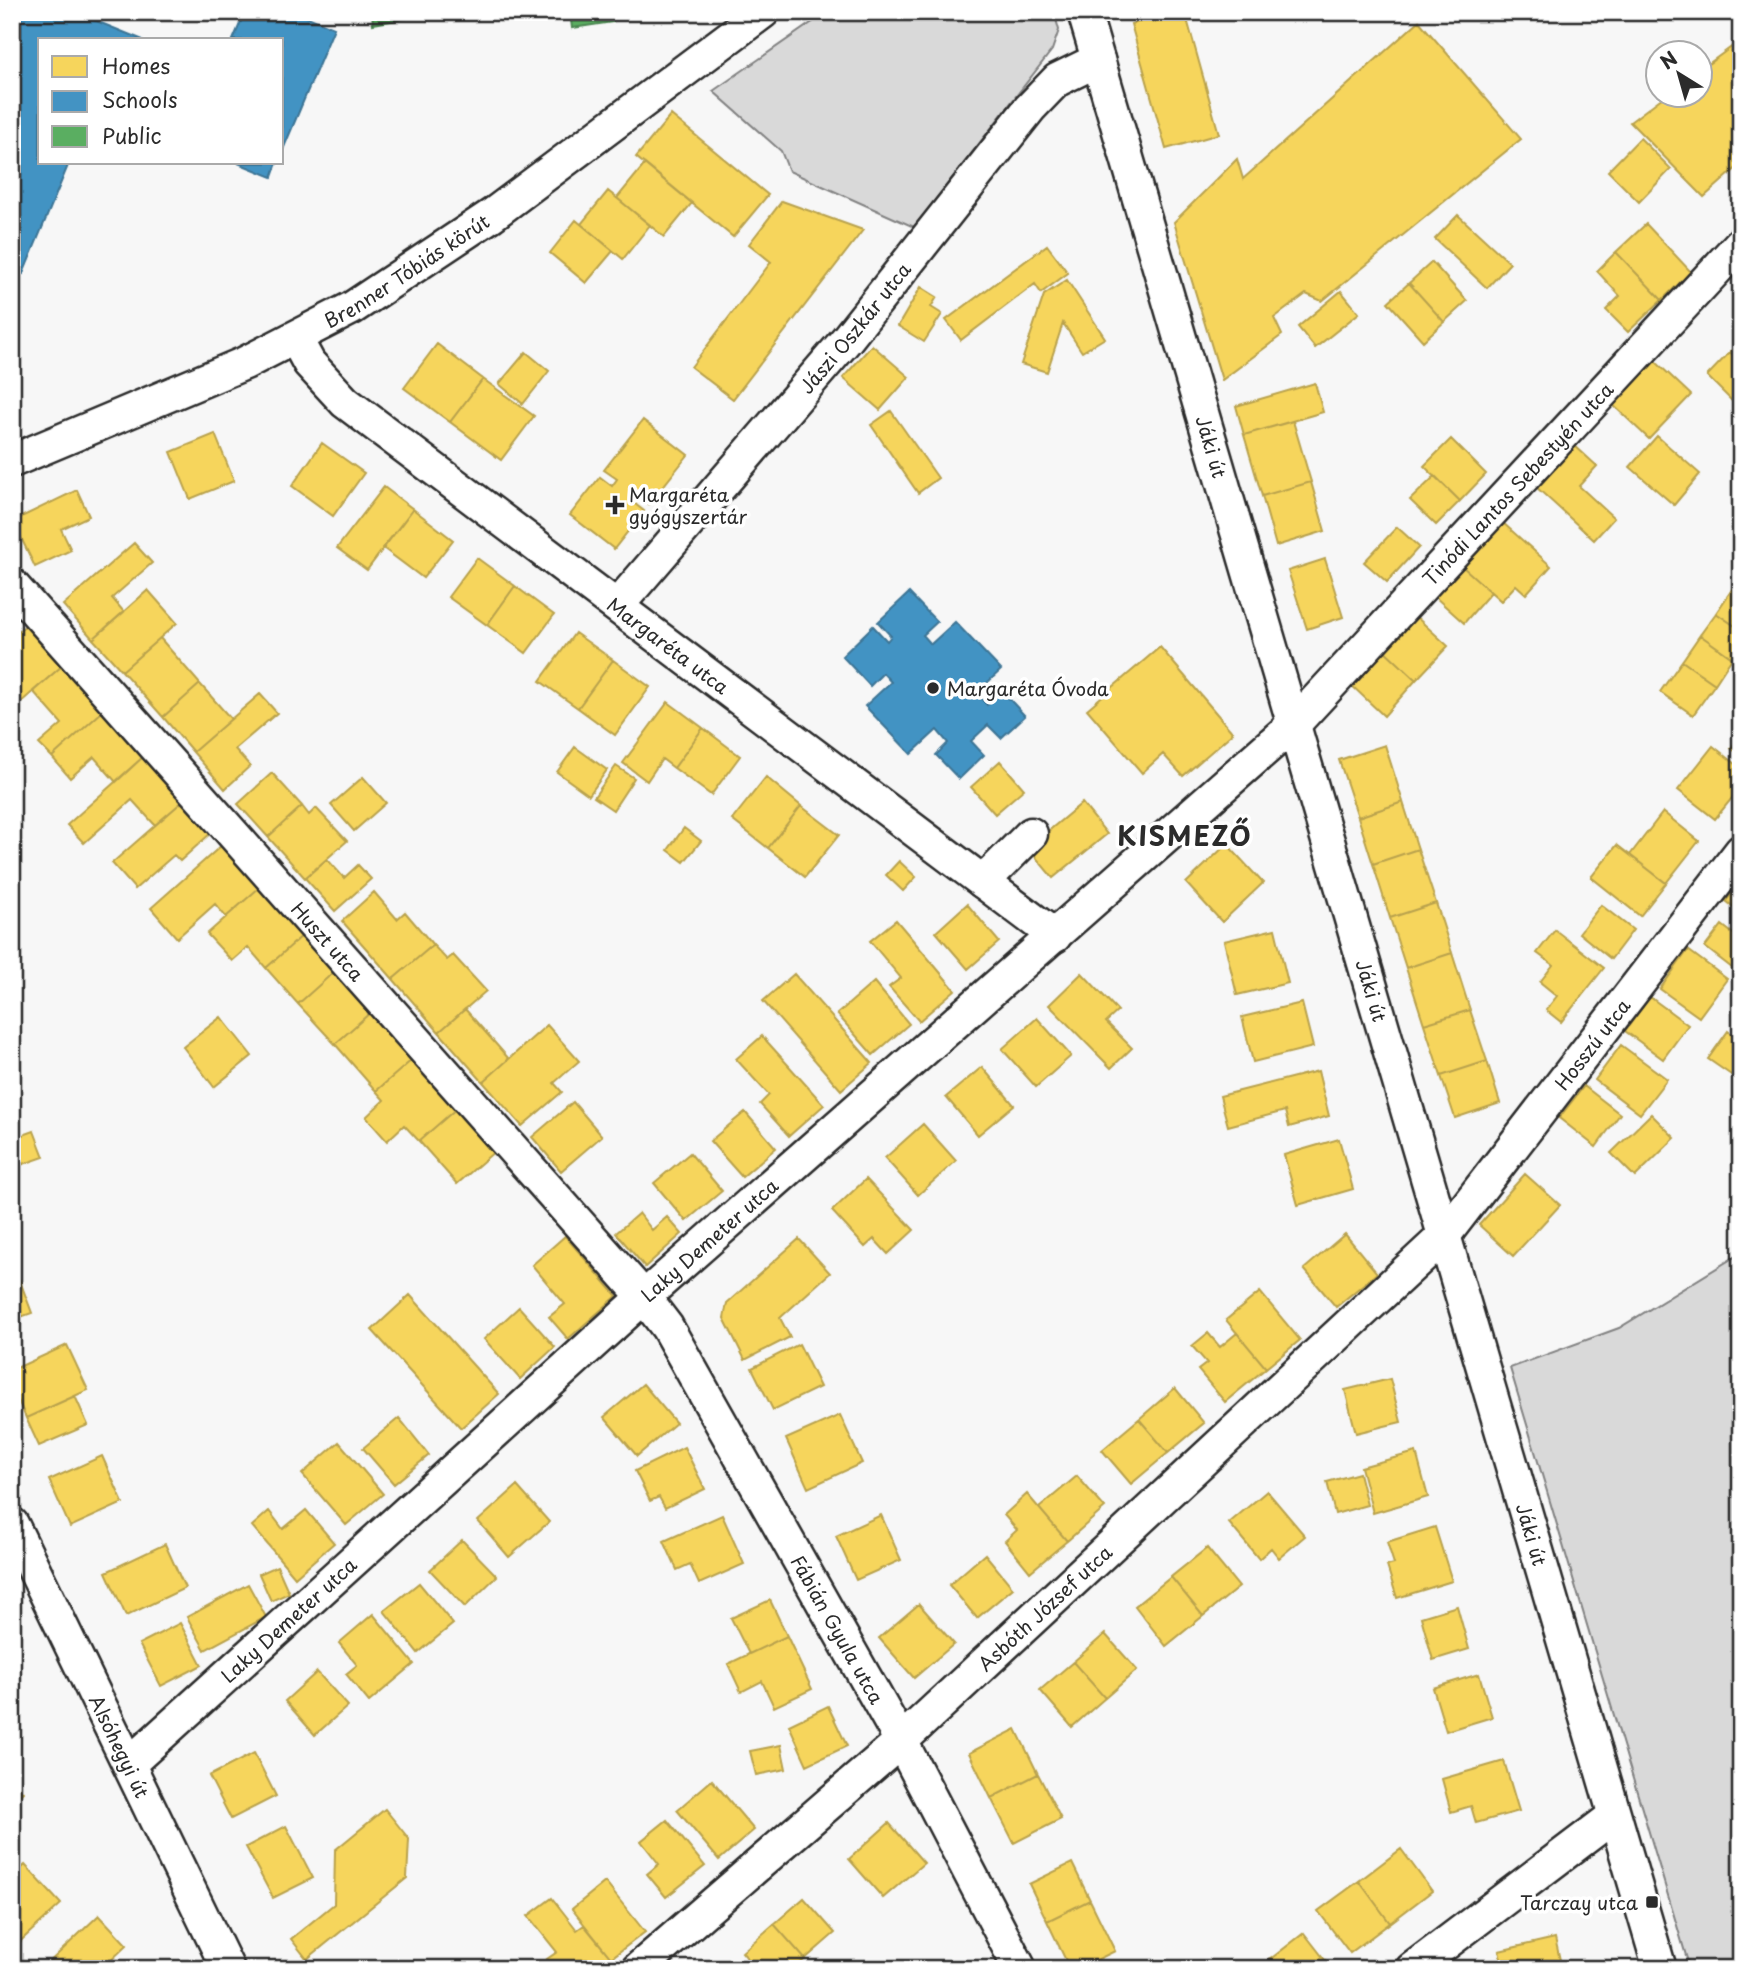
<svg xmlns="http://www.w3.org/2000/svg" width="1753" height="1981" viewBox="0 0 1753 1981" font-family="'Playpen Sans',sans-serif">
	<rect width="100%" height="100%" fill="#f7f7f7"/>
	<filter id="ink" filterUnits="userSpaceOnUse"><feTurbulence type="fractalNoise" baseFrequency=".0143" numOctaves="2"/><feDisplacementMap in="SourceGraphic" scale="14" xChannelSelector="R" yChannelSelector="G"/><feConvolveMatrix kernelMatrix="1 2 1 2 8 2 1 2 1" color-interpolation-filters="sRGB"/></filter>
	<g filter="url(#ink)">
		<path fill="#d9d9d9" stroke="#828282" stroke-width="2" d="M 827,12 L 1054,12 L 1059,30 L 1052,50 L 914,227 L 789,171 L 781,151 L 713,91 Z
			M 1741,1253 L 1741,1969 L 1690,1969 L 1510,1368 L 1619,1328 Z"/>
		<path fill="#f6d55c" stroke="#b9a24d" stroke-width="2" d="M 1174,12 L 1185,12 L 1219,134 L 1166,149 L 1131,24 Z
			M 1419,21 L 1521,139 L 1322,301 L 1306,294 L 1274,318 L 1282,335 L 1222,380 L 1174,222 L 1237,159 L 1243,179 Z
			M 1741,40 L 1741,164 L 1704,197 L 1630,122 L 1667,94 L 1700,94 L 1700,70 Z
			M 671,115 L 768,195 L 733,237 L 636,157 Z
			M 1640,138 L 1671,169 L 1639,202 L 1608,171 Z
			M 645,164 L 692,203 L 664,237 L 617,198 Z
			M 608,191 L 650,225 L 623,259 L 581,224 Z
			M 782,201 L 863,230 L 733,399 L 691,367 L 771,262 L 749,244 Z
			M 1458,215 L 1510,263 L 1487,288 L 1435,239 Z
			M 576,220 L 613,251 L 586,283 L 550,253 Z
			M 1646,224 L 1691,272 L 1662,300 L 1616,252 Z
			M 1047,245 L 1068,273 L 1041,293 L 1035,284 L 961,340 L 946,320 Z
			M 1616,252 L 1662,300 L 1628,332 L 1606,310 L 1620,296 L 1597,271 Z
			M 1432,262 L 1467,301 L 1444,322 L 1409,283 Z
			M 1067,280 L 1105,338 L 1082,352 L 1063,323 L 1047,372 L 1021,364 L 1044,295 Z
			M 1409,283 L 1444,322 L 1423,341 L 1388,302 Z
			M 921,287 L 937,297 L 931,307 L 942,314 L 924,342 L 898,326 Z
			M 1341,291 L 1359,313 L 1315,348 L 1298,327 Z
			M 1741,342 L 1741,363 L 1730,352 Z
			M 437,344 L 483,379 L 450,422 L 404,388 Z
			M 872,345 L 909,377 L 880,410 L 843,378 Z
			M 526,352 L 549,371 L 523,404 L 499,384 Z
			M 1730,352 L 1741,363 L 1741,410 L 1707,376 Z
			M 1655,361 L 1691,395 L 1649,439 L 1613,405 Z
			M 483,379 L 534,416 L 501,460 L 450,422 Z
			M 1315,383 L 1323,412 L 1244,435 L 1236,406 Z
			M 891,411 L 938,478 L 918,493 L 871,425 Z
			M 643,420 L 688,455 L 649,504 L 641,498 L 635,504 L 644,511 L 614,549 L 570,515 L 600,477 L 612,486 L 617,479 L 604,470 Z
			M 1293,421 L 1311,482 L 1262,496 L 1244,435 Z
			M 215,434 L 234,481 L 190,499 L 171,452 Z
			M 1657,436 L 1700,474 L 1674,505 L 1630,467 Z
			M 1451,439 L 1486,474 L 1460,501 L 1424,466 Z
			M 322,443 L 364,473 L 333,516 L 292,486 Z
			M 1574,445 L 1597,466 L 1579,486 L 1614,518 L 1594,540 L 1536,487 Z
			M 1435,476 L 1460,501 L 1436,525 L 1410,500 Z
			M 1311,482 L 1325,531 L 1276,546 L 1262,496 Z
			M 384,487 L 413,509 L 367,570 L 337,548 Z
			M 77,490 L 89,516 L 61,529 L 71,550 L 35,567 L 13,521 Z
			M 413,509 L 453,540 L 423,578 L 383,548 Z
			M 1502,522 L 1551,566 L 1526,594 L 1516,585 L 1501,601 L 1463,567 Z
			M 1397,527 L 1419,547 L 1387,582 L 1364,562 Z
			M 134,543 L 152,563 L 112,598 L 124,612 L 93,639 L 63,605 Z
			M 477,558 L 515,586 L 487,625 L 448,597 Z
			M 1325,559 L 1343,617 L 1307,629 L 1288,571 Z
			M 1463,567 L 1491,592 L 1464,623 L 1435,597 Z
			M 1741,577 L 1741,594 L 1733,588 Z
			M 515,586 L 554,615 L 526,653 L 487,625 Z
			M 1733,588 L 1741,594 L 1741,630 L 1716,613 Z
			M 148,590 L 177,623 L 122,671 L 93,639 Z
			M 1716,613 L 1741,630 L 1741,664 L 1700,635 Z
			M 1413,614 L 1448,646 L 1416,680 L 1382,648 Z
			M 26,625 L 62,666 L 19,704 L 12,697 L 12,637 Z
			M 575,633 L 613,660 L 578,708 L 540,681 Z
			M 1700,635 L 1732,658 L 1715,684 L 1682,661 Z
			M 160,638 L 200,684 L 163,717 L 122,671 Z
			M 1160,647 L 1233,733 L 1183,776 L 1163,754 L 1142,773 L 1087,709 Z
			M 1382,648 L 1416,680 L 1384,716 L 1349,683 Z
			M 613,660 L 650,687 L 615,735 L 578,708 Z
			M 1682,661 L 1715,684 L 1693,715 L 1660,692 Z
			M 62,666 L 103,711 L 52,757 L 39,744 L 62,724 L 33,691 Z
			M 200,684 L 231,719 L 193,752 L 163,717 Z
			M 260,694 L 277,713 L 235,749 L 250,766 L 225,789 L 193,752 Z
			M 668,702 L 703,728 L 674,768 L 662,759 L 647,781 L 623,763 Z
			M 103,711 L 143,757 L 116,782 L 94,757 L 70,778 L 52,757 Z
			M 703,728 L 740,756 L 711,795 L 674,768 Z
			M 1741,735 L 1741,756 L 1731,748 Z
			M 1385,745 L 1403,802 L 1358,817 L 1339,760 Z
			M 1713,746 L 1741,768 L 1741,787 L 1715,819 L 1678,790 Z
			M 575,747 L 607,770 L 589,795 L 557,772 Z
			M 143,757 L 183,801 L 155,825 L 132,800 L 84,843 L 67,825 Z
			M 1000,761 L 1024,789 L 995,814 L 971,787 Z
			M 616,766 L 634,778 L 613,810 L 594,797 Z
			M 272,773 L 302,806 L 268,837 L 238,804 Z
			M 363,777 L 386,803 L 354,831 L 331,805 Z
			M 766,777 L 801,806 L 768,848 L 732,820 Z
			M 183,801 L 211,833 L 180,861 L 174,855 L 135,889 L 112,863 Z
			M 1403,802 L 1418,849 L 1373,864 L 1358,817 Z
			M 1082,803 L 1107,834 L 1053,878 L 1028,848 Z
			M 302,806 L 309,815 L 316,808 L 347,841 L 305,878 L 268,837 Z
			M 801,806 L 839,835 L 805,877 L 768,848 Z
			M 1663,812 L 1699,841 L 1666,883 L 1630,855 Z
			M 684,828 L 701,841 L 684,862 L 668,850 Z
			M 1227,844 L 1263,883 L 1222,922 L 1186,883 Z
			M 222,845 L 260,887 L 226,917 L 215,904 L 177,938 L 151,908 Z
			M 1617,845 L 1666,883 L 1640,916 L 1591,877 Z
			M 1418,849 L 1436,903 L 1390,918 L 1373,864 Z
			M 327,859 L 344,878 L 358,865 L 371,879 L 335,911 L 305,878 Z
			M 899,861 L 916,877 L 903,891 L 886,875 Z
			M 1741,882 L 1741,913 L 1726,901 Z
			M 260,887 L 303,935 L 266,968 L 248,947 L 232,961 L 207,934 Z
			M 374,892 L 397,919 L 405,912 L 433,945 L 393,979 L 342,921 Z
			M 1436,903 L 1452,953 L 1406,968 L 1390,918 Z
			M 967,904 L 999,942 L 968,969 L 936,932 Z
			M 1601,905 L 1633,930 L 1611,959 L 1579,933 Z
			M 896,920 L 955,990 L 919,1021 L 889,987 L 901,978 L 870,941 Z
			M 1722,925 L 1741,940 L 1741,975 L 1705,947 Z
			M 1275,929 L 1288,983 L 1237,995 L 1224,941 Z
			M 1555,930 L 1604,968 L 1561,1022 L 1546,1010 L 1557,996 L 1540,982 L 1553,965 L 1537,953 Z
			M 303,935 L 335,971 L 298,1004 L 266,968 Z
			M 433,945 L 447,960 L 453,955 L 486,991 L 439,1032 L 393,979 Z
			M 1688,950 L 1727,979 L 1699,1017 L 1660,989 Z
			M 1452,953 L 1470,1010 L 1424,1024 L 1406,968 Z
			M 335,971 L 371,1012 L 335,1044 L 298,1004 Z
			M 1082,973 L 1118,1011 L 1106,1022 L 1132,1048 L 1111,1068 L 1049,1005 Z
			M 794,974 L 872,1063 L 841,1090 L 763,1001 Z
			M 874,982 L 909,1024 L 873,1055 L 837,1014 Z
			M 1650,997 L 1688,1025 L 1663,1059 L 1625,1031 Z
			M 1302,1003 L 1313,1047 L 1253,1062 L 1242,1017 Z
			M 465,1009 L 509,1059 L 483,1082 L 439,1032 Z
			M 1470,1010 L 1487,1061 L 1441,1076 L 1424,1024 Z
			M 371,1012 L 413,1059 L 376,1091 L 335,1044 Z
			M 221,1017 L 252,1056 L 214,1087 L 183,1047 Z
			M 1037,1018 L 1071,1056 L 1036,1087 L 1002,1049 Z
			M 547,1025 L 579,1061 L 554,1083 L 562,1092 L 522,1126 L 483,1082 Z
			M 1728,1031 L 1741,1040 L 1741,1074 L 1737,1079 L 1708,1059 Z
			M 762,1036 L 824,1105 L 789,1136 L 760,1104 L 769,1095 L 736,1059 Z
			M 1621,1045 L 1667,1079 L 1640,1114 L 1595,1080 Z
			M 413,1059 L 457,1108 L 419,1141 L 404,1125 L 387,1141 L 366,1117 L 384,1100 L 376,1091 Z
			M 1487,1061 L 1500,1103 L 1455,1118 L 1441,1076 Z
			M 982,1067 L 1014,1105 L 978,1135 L 946,1097 Z
			M 1318,1071 L 1329,1116 L 1289,1127 L 1285,1111 L 1228,1126 L 1220,1096 Z
			M 1584,1086 L 1620,1114 L 1596,1147 L 1559,1118 Z
			M 573,1102 L 602,1136 L 561,1171 L 532,1137 Z
			M 457,1108 L 495,1151 L 457,1184 L 419,1141 Z
			M 745,1112 L 776,1148 L 742,1177 L 710,1141 Z
			M 1651,1114 L 1675,1138 L 1635,1177 L 1611,1153 Z
			M 923,1124 L 956,1161 L 918,1195 L 885,1158 Z
			M 34,1131 L 44,1157 L 12,1168 L 12,1139 Z
			M 1339,1139 L 1353,1189 L 1298,1205 L 1284,1155 Z
			M 690,1153 L 722,1191 L 686,1221 L 654,1183 Z
			M 1525,1174 L 1560,1205 L 1513,1256 L 1479,1225 Z
			M 866,1179 L 914,1230 L 888,1254 L 874,1239 L 865,1247 L 832,1211 Z
			M 639,1213 L 652,1230 L 667,1217 L 682,1234 L 645,1267 L 616,1233 Z
			M 1345,1234 L 1377,1273 L 1336,1307 L 1304,1269 Z
			M 565,1236 L 617,1296 L 568,1339 L 549,1317 L 565,1304 L 532,1265 Z
			M 799,1239 L 830,1273 L 780,1318 L 790,1337 L 745,1360 L 724,1318 L 727,1303 Z
			M 12,1260 L 32,1313 L 12,1320 Z
			M 1260,1292 L 1300,1340 L 1266,1368 L 1226,1320 Z
			M 410,1295 L 499,1394 L 461,1428 L 372,1330 Z
			M 519,1307 L 555,1347 L 520,1379 L 484,1339 Z
			M 1208,1333 L 1220,1347 L 1237,1333 L 1266,1368 L 1225,1402 L 1198,1370 L 1207,1363 L 1192,1346 Z
			M 799,1344 L 820,1387 L 773,1410 L 752,1368 Z
			M 67,1345 L 88,1390 L 26,1418 L 12,1387 L 12,1370 Z
			M 1390,1379 L 1401,1422 L 1356,1433 L 1345,1390 Z
			M 643,1384 L 676,1423 L 637,1456 L 604,1417 Z
			M 1175,1388 L 1204,1423 L 1168,1453 L 1139,1419 Z
			M 75,1396 L 88,1425 L 39,1446 L 26,1418 Z
			M 840,1415 L 862,1463 L 808,1488 L 786,1439 Z
			M 399,1418 L 429,1455 L 394,1484 L 363,1448 Z
			M 1139,1419 L 1168,1453 L 1131,1484 L 1102,1450 Z
			M 339,1442 L 383,1494 L 346,1525 L 302,1474 Z
			M 684,1447 L 705,1489 L 665,1508 L 659,1497 L 650,1501 L 635,1471 Z
			M 1416,1452 L 1428,1497 L 1373,1513 L 1361,1467 Z
			M 102,1456 L 123,1503 L 70,1527 L 49,1480 Z
			M 1359,1473 L 1367,1505 L 1335,1514 L 1327,1482 Z
			M 1077,1476 L 1105,1508 L 1067,1541 L 1039,1508 Z
			M 517,1486 L 549,1522 L 509,1557 L 478,1521 Z
			M 1267,1491 L 1305,1536 L 1279,1558 L 1271,1548 L 1259,1559 L 1229,1523 Z
			M 1027,1494 L 1067,1541 L 1030,1572 L 1005,1541 L 1017,1530 L 1004,1515 Z
			M 306,1510 L 334,1543 L 295,1577 L 252,1526 L 269,1511 L 283,1529 Z
			M 722,1515 L 744,1564 L 699,1584 L 690,1564 L 677,1570 L 664,1541 Z
			M 881,1515 L 901,1560 L 856,1580 L 836,1536 Z
			M 1435,1527 L 1452,1581 L 1397,1598 L 1387,1566 L 1394,1564 L 1387,1542 Z
			M 462,1540 L 497,1576 L 465,1607 L 430,1570 Z
			M 165,1544 L 185,1588 L 126,1616 L 106,1572 Z
			M 1207,1548 L 1239,1587 L 1203,1616 L 1171,1577 Z
			M 985,1554 L 1013,1588 L 977,1618 L 949,1585 Z
			M 277,1566 L 289,1593 L 271,1601 L 259,1574 Z
			M 1171,1577 L 1203,1616 L 1166,1646 L 1135,1606 Z
			M 419,1583 L 453,1624 L 418,1653 L 384,1611 Z
			M 248,1584 L 266,1617 L 205,1650 L 187,1617 Z
			M 770,1600 L 787,1636 L 749,1654 L 731,1618 Z
			M 919,1604 L 954,1644 L 914,1678 L 879,1638 Z
			M 1457,1606 L 1469,1649 L 1433,1660 L 1421,1617 Z
			M 373,1614 L 414,1664 L 369,1702 L 346,1674 L 357,1665 L 339,1643 Z
			M 180,1623 L 202,1665 L 161,1686 L 139,1644 Z
			M 1105,1634 L 1137,1670 L 1105,1698 L 1073,1662 Z
			M 787,1636 L 812,1689 L 774,1707 L 762,1681 L 741,1692 L 728,1664 Z
			M 1073,1662 L 1105,1698 L 1072,1727 L 1040,1690 Z
			M 317,1672 L 348,1706 L 315,1735 L 285,1701 Z
			M 1479,1674 L 1492,1717 L 1446,1731 L 1433,1688 Z
			M 828,1706 L 847,1746 L 807,1765 L 789,1725 Z
			M 1016,1729 L 1038,1774 L 991,1798 L 969,1753 Z
			M 781,1745 L 786,1769 L 756,1775 L 750,1751 Z
			M 254,1753 L 276,1796 L 231,1819 L 209,1776 Z
			M 1504,1761 L 1519,1811 L 1476,1823 L 1471,1806 L 1451,1812 L 1442,1779 Z
			M 1038,1774 L 1061,1819 L 1014,1843 L 991,1798 Z
			M 712,1780 L 754,1830 L 719,1860 L 677,1810 Z
			M 12,1781 L 23,1792 L 12,1802 Z
			M 385,1809 L 409,1839 L 407,1878 L 307,1959 L 291,1939 L 334,1904 L 335,1850 Z
			M 667,1820 L 705,1866 L 666,1897 L 647,1874 L 659,1864 L 641,1841 Z
			M 889,1823 L 924,1863 L 883,1898 L 849,1859 Z
			M 286,1826 L 313,1878 L 273,1898 L 246,1847 Z
			M 1401,1849 L 1432,1891 L 1390,1923 L 1359,1881 Z
			M 1072,1863 L 1090,1900 L 1047,1921 L 1029,1884 Z
			M 25,1865 L 61,1904 L 15,1946 L 12,1943 L 12,1877 Z
			M 1359,1881 L 1390,1923 L 1350,1953 L 1318,1911 Z
			M 605,1882 L 645,1932 L 611,1958 L 572,1909 Z
			M 552,1898 L 577,1930 L 584,1925 L 611,1958 L 598,1969 L 555,1969 L 547,1959 L 557,1952 L 528,1916 Z
			M 804,1898 L 835,1933 L 805,1959 L 774,1924 Z
			M 1090,1900 L 1115,1951 L 1078,1969 L 1070,1969 L 1047,1921 Z
			M 99,1915 L 127,1945 L 102,1969 L 42,1969 Z
			M 774,1924 L 805,1959 L 794,1969 L 756,1969 L 742,1952 Z
			M 1304,1933 L 1332,1969 L 1267,1969 L 1264,1964 Z
			M 1555,1938 L 1562,1969 L 1504,1969 L 1499,1951 Z"/>
		<path fill="#4393c3" stroke="#3c7495" stroke-width="2" d="M 12,12 L 74,12 L 143,40 L 40,40 L 40,163 L 69,163 L 23,274 L 12,270 Z
			M 245,12 L 296,12 L 334,28 L 282,152 L 282,40 L 233,40 Z
			M 238,163 L 277,163 L 272,177 Z
			M 909,593 L 937,622 L 923,635 L 931,644 L 955,622 L 1001,670 L 976,693 L 987,705 L 1002,691 L 1025,716 L 1001,738 L 988,725 L 971,741 L 984,755 L 959,779 L 936,755 L 948,743 L 937,730 L 911,754 L 865,706 L 891,682 L 883,673 L 870,686 L 842,656 L 873,626 L 887,641 L 891,636 L 878,622 Z"/>
		<path fill="#5aae61" stroke="#4c8751" stroke-width="2" d="M 372,12 L 443,12 L 373,24 Z
			M 570,12 L 611,12 L 613,22 L 572,28 Z"/>
		<g fill="none" stroke-linecap="round" stroke-linejoin="round">
			<defs>
				<g id="minor">
					<path id="s1" d="M 1084,12 L 1660,1969"/>
					<path id="s2" d="M 296,339 L 309,363 L 345,402 L 1055,936"/>
					<path id="s3" d="M 12,461 L 245,363 L 352,308 L 492,215 L 763,12"/>
					<path id="s4" d="M 12,585 L 644,1297 L 667,1327 L 901,1741 L 1020,1969"/>
					<path id="s5" d="M 617,606 L 847,339 L 1030,108 L 1057,80 L 1098,60"/>
					<path d="M 983,882 L 1031,834"/>
					<path id="s6" d="M 12,1524 L 228,1969"/>
					<path id="s7" d="M 129,1764 L 644,1297 L 1295,723 L 1741,243"/>
					<path id="s8" d="M 638,1969 L 901,1741 L 1443,1237 L 1741,851"/>
					<path d="M 1412,1969 L 1614,1816"/>
				</g>
			</defs>
			<use href="#minor" stroke="#2b2b2b" stroke-width="37"/>
			<use href="#minor" stroke="#fff" stroke-width="32"/>
		</g>
	</g>
	<g fill="#2b2b2b" stroke="#fff" stroke-width="2.5">
		<path d="M611.5 494.5h7v7h7v7h-7v7h-7v-7h-7v-7h7z"/>
		<circle cx="933" cy="688" r="7"/>
		<rect x="1645" y="1895" width="14" height="14" rx="3.5"/>
	</g>
	<g text-anchor="middle" dominant-baseline="central" stroke-width="7" stroke-linejoin="round" paint-order="stroke">
		<g font-size="19" fill="#2b2b2b" stroke="#fff">
			<text stroke="none"><textPath href="#s3" startOffset="439">Brenner Tóbiás körút</textPath></text>
			<text stroke="none"><textPath href="#s5" startOffset="366">Jászi Oszkár utca</textPath></text>
			<text stroke="none"><textPath href="#s1" startOffset="453">Jáki út</textPath></text>
			<text stroke="none"><textPath href="#s7" startOffset="1890">Tinódi Lantos Sebestyén utca</textPath></text>
			<text stroke="none"><textPath href="#s2" startOffset="485">Margaréta utca</textPath></text>
			<text stroke="none"><textPath href="#s4" startOffset="476">Huszt utca</textPath></text>
			<text stroke="none"><textPath href="#s1" startOffset="1020">Jáki út</textPath></text>
			<text stroke="none"><textPath href="#s8" startOffset="1332">Hosszú utca</textPath></text>
			<text stroke="none"><textPath href="#s7" startOffset="782">Laky Demeter utca</textPath></text>
			<text stroke="none"><textPath href="#s1" startOffset="1587">Jáki út</textPath></text>
			<text stroke="none"><textPath href="#s8" startOffset="544">Asbóth József utca</textPath></text>
			<text stroke="none"><textPath href="#s7" startOffset="215">Laky Demeter utca</textPath></text>
			<text stroke="none"><textPath href="#s4" startOffset="1337">Fábián Gyula utca</textPath></text>
			<text stroke="none"><textPath href="#s6" startOffset="247">Alsóhegyi út</textPath></text>
		</g>
		<g font-size="19" fill="#2b2b2b" stroke="#fff" text-anchor="start">
			<text x="629" y="494">Margaréta<tspan x="629" dy="22">gyógyszertár</tspan></text>
			<text x="947" y="688">Margaréta Óvoda</text>
			<text x="1638" y="1902" text-anchor="end">Tarczay utca</text>
		</g>
		<g font-size="26" font-weight="bold" letter-spacing="2" fill="#2b2b2b" stroke="#fff">
			<text x="1185" y="835">KISMEZŐ</text>
		</g>
	</g>
	<rect width="1753" height="1981" fill="none" stroke="#fff" stroke-width="42"/>
	<rect x="21" y="21" width="1711" height="1939" fill="none" stroke="#2b2b2b" stroke-width="2.5" filter="url(#ink)"/>
	<rect x="38" y="38" width="245" height="126" fill="#ffffff" stroke="#aaaaaa" stroke-width="2"/>
	<rect x="52" y="56" width="35" height="21" fill="#f6d55c" stroke="#aaaaaa" stroke-width="2"/>
	<text x="102" y="74" font-size="21" fill="#2b2b2b">Homes</text>
	<rect x="52" y="91" width="35" height="21" fill="#4393c3" stroke="#aaaaaa" stroke-width="2"/>
	<text x="102" y="108" font-size="21" fill="#2b2b2b">Schools</text>
	<rect x="52" y="126" width="35" height="21" fill="#5aae61" stroke="#aaaaaa" stroke-width="2"/>
	<text x="102" y="144" font-size="21" fill="#2b2b2b">Public</text>
	<g transform="translate(1679 74) rotate(323)"><circle r="33" fill="#ffffff" stroke="#aaaaaa" stroke-width="2"/>
	<path d="M0-5L12 26L0 18L-12 26Z" fill="#2b2b2b"/>
	<text y="-10" font-size="19" font-weight="bold" text-anchor="middle" fill="#2b2b2b">N</text>
	</g>
</svg>
